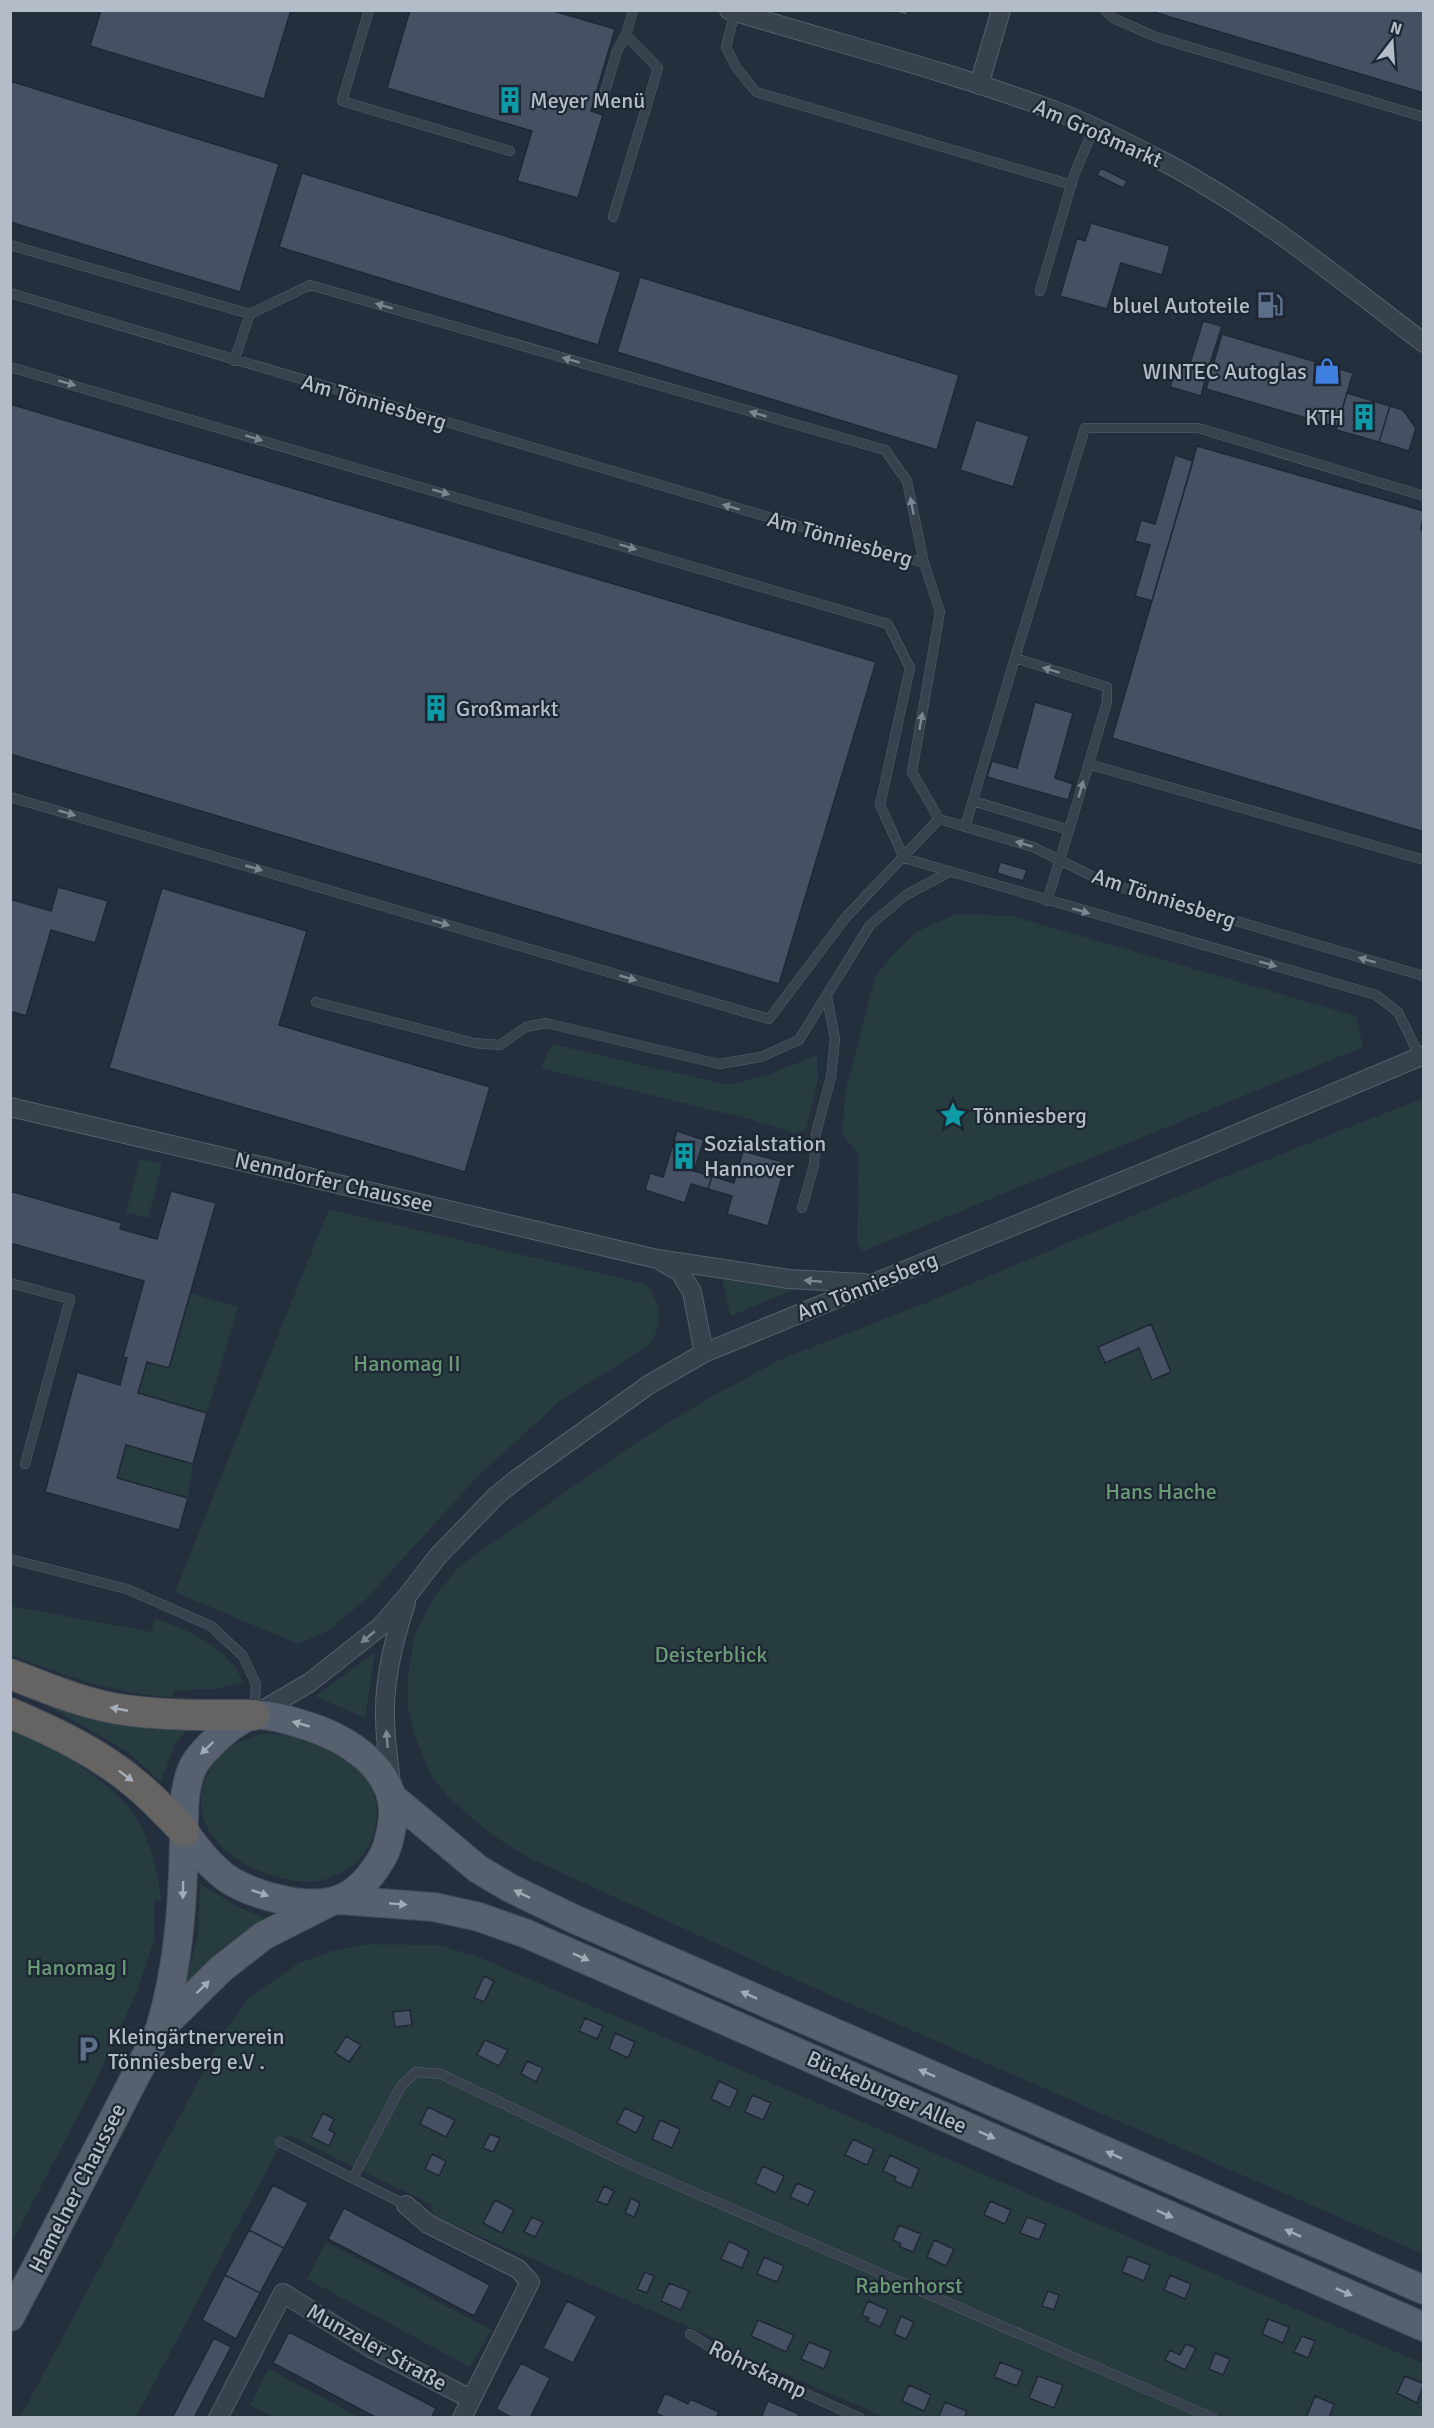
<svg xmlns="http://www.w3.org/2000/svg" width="1434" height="2428" viewBox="0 0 1434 2428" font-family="Signika,sans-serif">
	<rect width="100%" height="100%" fill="#242f3e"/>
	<path fill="#263c3f" d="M 956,914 L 1012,916 L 1356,1016 L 1363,1047 L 863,1251 L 857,1243 L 859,1156 L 842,1133 L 846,1089 L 875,978 L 891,956 L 918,931 Z
		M 552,1044 L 728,1085 L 770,1074 L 817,1055 L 818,1079 L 806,1129 L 794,1133 L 749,1119 L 541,1068 Z
		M 1423,1098 L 1423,2254 L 803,1983 L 527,1857 L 492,1835 L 449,1798 L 432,1777 L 414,1734 L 408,1707 L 408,1677 L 414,1636 L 434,1597 L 461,1565 L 637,1442 L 702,1402 L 779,1360 L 923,1304 L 1234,1173 Z
		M 140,1159 L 162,1164 L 148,1218 L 126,1213 Z
		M 329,1209 L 645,1284 C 662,1303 665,1328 645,1348 L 560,1401 L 478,1476 L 366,1599 L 328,1631 L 298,1644 L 175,1592 Z
		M 722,1279 L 797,1288 L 731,1316 Z
		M 190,1293 L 238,1307 L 207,1413 L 138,1393 L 147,1362 L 169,1368 Z
		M 126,1445 L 193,1464 L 188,1498 L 117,1478 Z
		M 11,1606 L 151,1632 L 156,1618 C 190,1632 227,1645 243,1682 L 215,1689 L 174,1691 L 172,1697 C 116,1694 63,1675 11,1655 Z
		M 375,1653 L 365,1718 L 315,1696 Z
		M 41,1702 L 52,1704 L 189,1728 L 175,1744 L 161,1782 L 128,1752 Z
		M 11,1728 C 54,1749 119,1782 142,1828 C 153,1851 158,1875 161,1900 L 154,1901 L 154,1940 L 137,1991 L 96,2081 L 11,2244 Z
		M 267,1733 C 321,1738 391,1766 374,1832 C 369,1850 357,1866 340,1873 C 330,1878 317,1883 305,1882 C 267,1879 214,1857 203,1816 C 196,1792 209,1762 229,1748 C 240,1740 254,1737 267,1733 Z
		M 200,1884 L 242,1909 L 262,1916 L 264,1919 L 225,1946 L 184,1989 L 198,1935 Z
		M 368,1944 L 438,1945 L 476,1956 L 1424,2364 L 1423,2417 L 885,2417 L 736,2353 L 719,2340 L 433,2216 L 431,2204 L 286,2134 L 136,2417 L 20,2418 L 225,2031 L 250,1997 L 299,1963 L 332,1951 Z
		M 326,2242 L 491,2330 L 470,2367 L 307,2279 Z
		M 269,2369 L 359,2417 L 273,2417 L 250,2405 Z"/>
	<path fill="#455162" stroke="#1f2835" stroke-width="1.5" d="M 101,10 L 291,10 L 264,99 L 90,46 Z
		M 410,10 L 550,10 L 615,29 L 591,111 L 603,115 L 578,198 L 517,181 L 532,131 L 387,88 Z
		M 890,10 L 908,10 L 907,16 Z
		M 1147,10 L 1424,10 L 1424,93 Z
		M 10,81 L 279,164 L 240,292 L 10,222 Z
		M 1101,168 L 1127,181 L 1123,188 L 1097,175 Z
		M 302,173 L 621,272 L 598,345 L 279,247 Z
		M 1091,223 L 1170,246 L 1162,275 L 1121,263 L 1107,309 L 1060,296 L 1077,238 L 1085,241 Z
		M 640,277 L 959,375 L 937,450 L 617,352 Z
		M 1203,321 L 1222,326 L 1207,373 L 1189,367 Z
		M 1222,334 L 1353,373 L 1337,427 L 1206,389 Z
		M 1177,364 L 1207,373 L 1201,396 L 1170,387 Z
		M 1347,393 L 1390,406 L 1379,442 L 1336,430 Z
		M 10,404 L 876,662 L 779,984 L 10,754 Z
		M 1390,406 L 1403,410 L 1416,428 L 1409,451 L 1379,442 Z
		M 976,420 L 1029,436 L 1013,487 L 960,470 Z
		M 1197,446 L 1424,511 L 1421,530 L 1424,531 L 1424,832 L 1112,738 Z
		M 1175,455 L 1193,461 L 1152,601 L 1135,596 L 1150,545 L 1135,541 L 1141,520 L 1155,524 Z
		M 1035,702 L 1073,713 L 1055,778 L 1073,784 L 1068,800 L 987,777 L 992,761 L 1017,768 Z
		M 1000,862 L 1027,870 L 1023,881 L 997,873 Z
		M 58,887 L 108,901 L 95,943 L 51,930 L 26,1016 L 10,1011 L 10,899 L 51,911 Z
		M 162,888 L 307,931 L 279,1025 L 490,1087 L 465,1172 L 109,1068 Z
		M 677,1131 L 704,1140 L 694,1171 L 712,1176 L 708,1189 L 691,1184 L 685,1203 L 645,1190 L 650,1173 L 663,1177 Z
		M 743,1151 L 786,1163 L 768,1226 L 727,1214 L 732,1196 L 708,1189 L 712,1176 L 734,1183 Z
		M 10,1191 L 122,1223 L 120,1229 L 157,1239 L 171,1191 L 216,1203 L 169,1368 L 147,1362 L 138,1393 L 207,1413 L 193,1464 L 126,1445 L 117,1478 L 188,1498 L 179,1530 L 45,1492 L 77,1372 L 120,1385 L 127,1358 L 123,1357 L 144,1281 L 10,1243 Z
		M 1151,1324 L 1171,1372 L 1152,1380 L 1139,1348 L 1105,1363 L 1098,1347 Z
		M 484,1976 L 494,1981 L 484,2002 L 474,1998 Z
		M 410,2010 L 412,2025 L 395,2027 L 393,2012 Z
		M 585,2018 L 603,2026 L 597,2039 L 579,2031 Z
		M 615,2033 L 635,2042 L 628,2058 L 609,2049 Z
		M 346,2036 L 361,2045 L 349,2062 L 335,2053 Z
		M 485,2040 L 508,2050 L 499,2066 L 477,2055 Z
		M 527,2061 L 543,2068 L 536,2082 L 521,2074 Z
		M 719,2081 L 738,2090 L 730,2108 L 711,2099 Z
		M 752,2095 L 771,2103 L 763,2120 L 745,2112 Z
		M 428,2107 L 455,2120 L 446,2137 L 420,2124 Z
		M 625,2108 L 644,2117 L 636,2133 L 617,2123 Z
		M 323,2113 L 334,2119 L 329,2130 L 335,2133 L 329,2146 L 311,2137 Z
		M 660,2120 L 680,2129 L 672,2148 L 652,2139 Z
		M 490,2134 L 500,2138 L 493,2152 L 483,2148 Z
		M 853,2139 L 874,2149 L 867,2165 L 845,2155 Z
		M 432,2154 L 446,2161 L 439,2176 L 425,2169 Z
		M 890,2155 L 919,2169 L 911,2188 L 894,2181 L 896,2177 L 883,2171 Z
		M 763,2166 L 784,2176 L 776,2193 L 755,2183 Z
		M 797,2183 L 815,2191 L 808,2205 L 790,2197 Z
		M 273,2185 L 308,2203 L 284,2248 L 249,2230 Z
		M 604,2186 L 614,2191 L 607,2205 L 597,2201 Z
		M 631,2198 L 640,2203 L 634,2217 L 625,2213 Z
		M 495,2200 L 514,2210 L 502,2233 L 483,2223 Z
		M 990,2201 L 1011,2210 L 1005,2224 L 984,2215 Z
		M 344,2208 L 490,2285 L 474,2316 L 328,2239 Z
		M 532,2217 L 543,2222 L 535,2237 L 524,2232 Z
		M 1027,2217 L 1046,2224 L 1039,2240 L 1020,2233 Z
		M 899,2225 L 921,2234 L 913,2252 L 900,2247 L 901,2244 L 893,2240 Z
		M 249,2230 L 284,2248 L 260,2293 L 225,2275 Z
		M 934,2240 L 954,2249 L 946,2266 L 927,2257 Z
		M 729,2241 L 749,2251 L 742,2268 L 721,2259 Z
		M 1128,2256 L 1150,2265 L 1144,2281 L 1122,2272 Z
		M 764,2257 L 784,2266 L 777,2282 L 757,2274 Z
		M 645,2272 L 654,2276 L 647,2293 L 637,2289 Z
		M 225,2275 L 260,2293 L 236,2339 L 202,2320 Z
		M 1170,2275 L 1191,2284 L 1185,2299 L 1164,2290 Z
		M 669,2283 L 689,2291 L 681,2310 L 661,2301 Z
		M 1048,2291 L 1059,2295 L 1054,2310 L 1042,2306 Z
		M 567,2301 L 597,2316 L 573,2363 L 543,2348 Z
		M 868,2301 L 888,2310 L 880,2327 L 867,2321 L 869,2318 L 862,2315 Z
		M 901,2316 L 914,2322 L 906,2339 L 894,2334 Z
		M 1268,2319 L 1289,2327 L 1283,2343 L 1262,2334 Z
		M 758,2320 L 794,2335 L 786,2352 L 751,2336 Z
		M 289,2332 L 436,2408 L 431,2418 L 377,2418 L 273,2363 Z
		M 1302,2336 L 1315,2341 L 1308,2358 L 1294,2352 Z
		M 214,2338 L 231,2347 L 194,2418 L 172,2418 Z
		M 809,2342 L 831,2351 L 824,2369 L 801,2359 Z
		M 1186,2344 L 1196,2348 L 1185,2370 L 1165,2360 L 1170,2350 L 1180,2355 Z
		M 1215,2353 L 1230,2359 L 1223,2375 L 1209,2369 Z
		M 1000,2362 L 1023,2371 L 1017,2386 L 994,2377 Z
		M 521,2363 L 550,2378 L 530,2418 L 513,2418 L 496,2409 Z
		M 1038,2376 L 1063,2385 L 1054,2408 L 1029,2398 Z
		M 1405,2376 L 1424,2384 L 1417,2403 L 1397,2393 Z
		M 909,2385 L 931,2395 L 924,2411 L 902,2401 Z
		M 665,2393 L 688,2404 L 690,2399 L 719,2412 L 716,2418 L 666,2418 L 656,2413 Z
		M 1315,2396 L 1334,2404 L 1329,2418 L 1306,2418 Z
		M 768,2401 L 799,2414 L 797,2418 L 761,2418 Z
		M 945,2402 L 967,2411 L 964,2418 L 938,2418 Z"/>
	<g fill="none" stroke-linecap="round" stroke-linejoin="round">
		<defs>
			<path id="service" d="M 369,10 L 342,101 L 510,151
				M 1105,10 L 1113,18 L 1156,37 L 1424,117
				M 735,12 L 726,47 L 736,67 L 756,92 L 1072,185
				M 603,98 L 617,51 L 626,35 L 633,10
				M 613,217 L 658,68 L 626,35
				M 10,245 L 250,314
				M 1040,291 L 1074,175 L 1094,128
				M 10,293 L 924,563 L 940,612 L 912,772 L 939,819 L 1033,847 L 1106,883 L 1424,976
				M 234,361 L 250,314 L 310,285 L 885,450 L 907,481 L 924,563
				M 10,367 L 888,624 L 910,668 L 880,805 L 904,858 L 1376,995 L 1398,1012 L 1420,1057
				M 1015,658 L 1085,428 L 1198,428 L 1424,496
				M 1088,764 L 1424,860
				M 10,797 L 769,1019 L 846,917 L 939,819
				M 965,827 L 1015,658 L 1107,687 L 1107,702 L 1069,830 L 973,801
				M 1047,901 L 1069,830
				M 316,1002 L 474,1043 L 500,1045 L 526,1027 L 546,1023 L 719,1064 L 761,1057 L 799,1040 L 870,925 L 906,895 L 949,872
				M 802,1208 L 814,1165 L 816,1133 L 831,1077 L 835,1039 L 827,997
				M 10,1283 L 70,1299 L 25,1464
				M 10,1559 L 127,1589 L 211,1626 L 243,1656 L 256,1684 L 254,1712
				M 280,2142 L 406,2205
				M 353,2178 L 401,2086 L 416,2072 L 441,2074 L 629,2164 L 1213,2418
				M 690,2334 L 730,2360 L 860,2418"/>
			<path id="minor" d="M 729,10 C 837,43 948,71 1053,110 C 1093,125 1131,145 1168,164 C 1260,213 1341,280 1424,343
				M 979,85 L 1001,10
				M 10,1107 L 657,1259 L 789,1279 L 864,1283
				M 662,1262 L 680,1272 L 692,1292 L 704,1353
				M 256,1714 L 309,1683 L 380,1627 L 408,1595 L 438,1556 L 496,1496 L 517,1479 L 650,1384 L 704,1353 L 1203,1148 L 1424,1055
				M 391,1786 C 389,1763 385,1739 385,1716 C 384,1678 394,1639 406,1603
				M 406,2205 L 428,2224 L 518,2269 L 530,2282 L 462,2418
				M 218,2418 L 283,2293 L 371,2348 L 471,2399"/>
			<path id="primary" d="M 392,1797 L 478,1869 L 510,1888 L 574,1919 L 1424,2290
				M 339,1900 L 434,1907 L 479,1917 L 527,1934 L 1424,2327
				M 161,2028 L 221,1969 L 263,1936 L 326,1904
				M 10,2317 C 46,2249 81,2181 117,2112 C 126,2094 136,2075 146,2056 C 151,2046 158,2036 161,2025 C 179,1964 183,1900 184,1837 C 184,1814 183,1790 192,1769 C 199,1752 238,1716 256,1715 C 271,1714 288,1720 301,1724 C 346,1737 402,1770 392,1825 C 390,1837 388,1848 382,1858 C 372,1875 357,1894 337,1900 C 307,1910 257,1896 231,1881 C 212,1869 197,1849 184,1831"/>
			<path id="trunk" d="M 10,1674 C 47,1688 86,1705 125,1710 C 168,1716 211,1715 254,1715
				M 10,1713 C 55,1732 101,1754 138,1786 C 154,1799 169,1816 184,1831"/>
		</defs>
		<use href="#service" stroke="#565f6c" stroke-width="10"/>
		<use href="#minor" stroke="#565f6c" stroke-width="20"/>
		<use href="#primary" stroke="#414a57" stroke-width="30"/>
		<use href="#trunk" stroke="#434c59" stroke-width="32"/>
		<use href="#service" stroke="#38414e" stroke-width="9"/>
		<use href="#minor" stroke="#38414e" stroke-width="18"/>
		<use href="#primary" stroke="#56606e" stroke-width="28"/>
		<use href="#trunk" stroke="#656462" stroke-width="30"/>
	</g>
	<defs><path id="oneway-solid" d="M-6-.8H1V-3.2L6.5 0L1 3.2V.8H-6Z" transform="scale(1.5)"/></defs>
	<g fill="#7c8592">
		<use href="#oneway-solid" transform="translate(384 306) rotate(-164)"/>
		<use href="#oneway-solid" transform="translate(571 360) rotate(-164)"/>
		<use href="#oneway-solid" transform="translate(67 383) rotate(16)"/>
		<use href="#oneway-solid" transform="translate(758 414) rotate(-164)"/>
		<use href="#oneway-solid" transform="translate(254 438) rotate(16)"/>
		<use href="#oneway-solid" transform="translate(441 492) rotate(16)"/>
		<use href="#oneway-solid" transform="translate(912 506) rotate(-101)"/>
		<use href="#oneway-solid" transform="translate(731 507) rotate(-164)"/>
		<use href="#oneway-solid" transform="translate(628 547) rotate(17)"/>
		<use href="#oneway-solid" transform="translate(1051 670) rotate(-163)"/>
		<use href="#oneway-solid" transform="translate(921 721) rotate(-80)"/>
		<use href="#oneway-solid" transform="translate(1081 789) rotate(-74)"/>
		<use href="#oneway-solid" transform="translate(67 813) rotate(16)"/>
		<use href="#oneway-solid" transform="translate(1024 844) rotate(-163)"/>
		<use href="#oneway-solid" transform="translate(254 868) rotate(16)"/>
		<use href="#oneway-solid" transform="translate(1081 911) rotate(16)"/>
		<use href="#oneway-solid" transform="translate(441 923) rotate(16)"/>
		<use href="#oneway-solid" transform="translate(1367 960) rotate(-164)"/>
		<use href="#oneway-solid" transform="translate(1268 964) rotate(16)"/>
		<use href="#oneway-solid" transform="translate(628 978) rotate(16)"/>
		<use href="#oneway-solid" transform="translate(813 1281) rotate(-175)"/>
		<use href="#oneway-solid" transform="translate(368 1637) rotate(140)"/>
		<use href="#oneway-solid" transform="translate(387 1739) rotate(-95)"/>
	</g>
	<g fill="#a8afba">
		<use href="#oneway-solid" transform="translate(119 1709) rotate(-169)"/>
		<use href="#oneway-solid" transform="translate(126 1776) rotate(37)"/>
	</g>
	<g fill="#a1aab7">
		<use href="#oneway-solid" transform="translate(301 1724) rotate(-164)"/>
		<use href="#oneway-solid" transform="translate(207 1748) rotate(136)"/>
		<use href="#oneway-solid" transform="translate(183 1890) rotate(91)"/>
		<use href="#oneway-solid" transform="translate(260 1893) rotate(19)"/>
		<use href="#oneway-solid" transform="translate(522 1894) rotate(-154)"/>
		<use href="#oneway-solid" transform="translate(398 1904) rotate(4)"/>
		<use href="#oneway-solid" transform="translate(581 1957) rotate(24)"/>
		<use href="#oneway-solid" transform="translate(203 1987) rotate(-44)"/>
		<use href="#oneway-solid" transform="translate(749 1995) rotate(-156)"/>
		<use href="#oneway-solid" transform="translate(927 2073) rotate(-156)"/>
		<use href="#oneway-solid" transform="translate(987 2135) rotate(24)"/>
		<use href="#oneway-solid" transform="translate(1114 2155) rotate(-156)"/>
		<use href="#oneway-solid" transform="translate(1165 2214) rotate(24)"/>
		<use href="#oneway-solid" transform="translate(1293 2233) rotate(-156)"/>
		<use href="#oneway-solid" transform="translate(1344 2292) rotate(24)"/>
	</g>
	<defs>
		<symbol id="building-bare" viewBox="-9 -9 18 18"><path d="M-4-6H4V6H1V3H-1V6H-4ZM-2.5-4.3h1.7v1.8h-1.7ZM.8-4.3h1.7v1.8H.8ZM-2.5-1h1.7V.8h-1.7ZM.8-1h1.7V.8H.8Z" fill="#0f9aa8" stroke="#1d2633" stroke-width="2.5" paint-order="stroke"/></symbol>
		<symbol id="fuel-bare" viewBox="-9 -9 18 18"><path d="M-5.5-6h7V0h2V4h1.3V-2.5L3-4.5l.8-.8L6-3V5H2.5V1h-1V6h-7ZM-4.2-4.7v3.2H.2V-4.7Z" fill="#5c6f8a" stroke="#1d2633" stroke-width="2.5" paint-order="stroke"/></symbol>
		<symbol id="shop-bare" viewBox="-9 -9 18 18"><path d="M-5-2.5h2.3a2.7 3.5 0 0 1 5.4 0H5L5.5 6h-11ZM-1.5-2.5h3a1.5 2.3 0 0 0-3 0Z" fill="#3f7fe0" stroke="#1d2633" stroke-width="2.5" paint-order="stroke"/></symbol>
		<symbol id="sight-bare" viewBox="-9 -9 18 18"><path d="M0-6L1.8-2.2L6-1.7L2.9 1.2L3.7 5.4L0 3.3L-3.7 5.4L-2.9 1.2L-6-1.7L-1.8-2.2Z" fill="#0f9aa8" stroke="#1d2633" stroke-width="2.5" paint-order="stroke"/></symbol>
		<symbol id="parking-bare" viewBox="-9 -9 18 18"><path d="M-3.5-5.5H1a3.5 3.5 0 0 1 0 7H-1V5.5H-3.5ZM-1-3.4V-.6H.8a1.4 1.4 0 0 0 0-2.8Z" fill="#5c6f8a" stroke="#1d2633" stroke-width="2.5" paint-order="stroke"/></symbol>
	</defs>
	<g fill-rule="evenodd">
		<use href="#building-bare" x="491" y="81" width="38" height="38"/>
		<use href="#fuel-bare" x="1251" y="286" width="38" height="38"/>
		<use href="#shop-bare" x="1308" y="352" width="38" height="38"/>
		<use href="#building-bare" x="1345" y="398" width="38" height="38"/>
		<use href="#building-bare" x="417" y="689" width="38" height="38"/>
		<use href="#sight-bare" x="934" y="1096" width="38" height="38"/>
		<use href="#building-bare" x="665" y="1137" width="38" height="38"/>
		<use href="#parking-bare" x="69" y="2030" width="38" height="38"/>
	</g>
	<g text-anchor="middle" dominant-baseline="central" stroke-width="4.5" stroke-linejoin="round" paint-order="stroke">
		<g font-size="22" fill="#b4bcc9" stroke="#1d2633" text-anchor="start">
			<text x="530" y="100">Meyer Menü</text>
			<text x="1250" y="305" text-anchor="end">bluel Autoteile</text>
			<text x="1307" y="371" text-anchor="end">WINTEC Autoglas</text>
			<text x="1344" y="417" text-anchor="end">KTH</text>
			<text x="456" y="708">Großmarkt</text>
			<text x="973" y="1115">Tönniesberg</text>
			<text x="704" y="1143">Sozialstation<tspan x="704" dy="25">Hannover</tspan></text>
			<text x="108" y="2036">Kleingärtnerverein<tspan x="108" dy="25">Tönniesberg e.V .</tspan></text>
		</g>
		<g font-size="22" fill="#b4bcc9" stroke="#1d2633">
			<text transform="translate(1098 133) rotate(24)">Am Großmarkt</text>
			<text transform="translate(374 402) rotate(16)">Am Tönniesberg</text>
			<text transform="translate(840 539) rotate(16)">Am Tönniesberg</text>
			<text transform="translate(1164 898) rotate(18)">Am Tönniesberg</text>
			<text transform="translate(334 1182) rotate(13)">Nenndorfer Chaussee</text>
			<text transform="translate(867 1286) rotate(-22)">Am Tönniesberg</text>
			<text transform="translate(887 2092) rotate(24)">Bückeburger Allee</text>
			<text transform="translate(77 2188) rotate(-63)">Hamelner Chaussee</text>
			<text transform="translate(377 2347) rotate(29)">Munzeler Straße</text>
			<text transform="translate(758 2369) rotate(26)">Rohrskamp</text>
		</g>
		<g font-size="22" fill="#6b9a76" stroke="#1d2633">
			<text x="407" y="1363">Hanomag II</text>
			<text x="1161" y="1491">Hans Hache</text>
			<text x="711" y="1654">Deisterblick</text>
			<text x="77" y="1967">Hanomag I</text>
			<text x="909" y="2285">Rabenhorst</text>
		</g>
	</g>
	<rect width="1434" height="2428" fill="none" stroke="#b4bcc9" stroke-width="24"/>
	<g transform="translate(1392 42) rotate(17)" stroke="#1d2633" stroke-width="4.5" paint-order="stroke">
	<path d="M0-4.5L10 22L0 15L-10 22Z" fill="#b4bcc9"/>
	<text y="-9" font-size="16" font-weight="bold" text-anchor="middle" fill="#b4bcc9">N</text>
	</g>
</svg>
